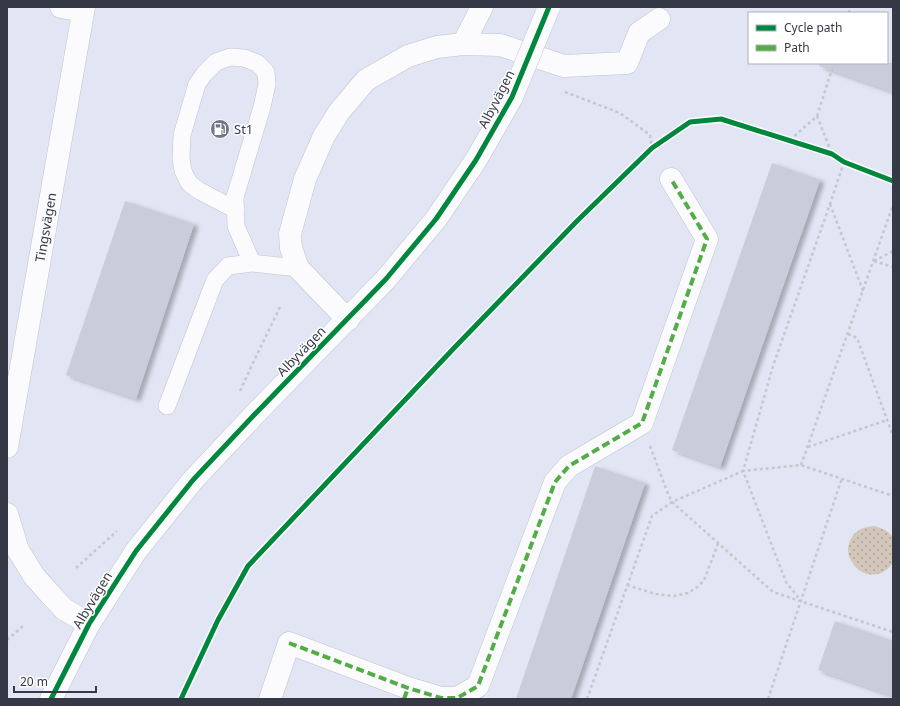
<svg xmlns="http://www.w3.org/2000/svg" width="900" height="706" viewBox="0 0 900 706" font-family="'Noto Sans',sans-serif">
	<defs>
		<pattern id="green-dots" width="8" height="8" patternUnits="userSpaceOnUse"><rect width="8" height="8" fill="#d3c6ba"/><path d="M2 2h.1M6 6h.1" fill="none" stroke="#aca299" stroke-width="1.8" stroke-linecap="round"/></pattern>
		<filter id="shadow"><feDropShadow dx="4.5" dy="2.5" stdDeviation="2" flood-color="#0004"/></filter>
	</defs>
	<rect width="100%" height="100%" fill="#e2e5f3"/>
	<path fill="url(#green-dots)" d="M 874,526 C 881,528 891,531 893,539 C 894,542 893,545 893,548 C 893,553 894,559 892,563 C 891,566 889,568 886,570 C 875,579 859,574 852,562 C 845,552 848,537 859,530 C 864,527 869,527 874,526 Z"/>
	<path fill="#c9ccd9" filter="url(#shadow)" d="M 820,63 L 893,63 L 893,92 L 819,66 Z
		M 772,163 L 820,180 L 720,467 L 672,450 Z
		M 125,201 L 194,224 L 136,399 L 66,375 Z
		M 595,466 L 645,483 L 571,699 L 516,699 Z
		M 835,621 L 893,641 L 893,696 L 818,670 Z"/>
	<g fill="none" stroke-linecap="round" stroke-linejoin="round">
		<defs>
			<path id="service" d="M 236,210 L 198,190 L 189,183 L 183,171 L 181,159 L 182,135 L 197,84 L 204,74 L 216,62 L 230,57 L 244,58 L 257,63 L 266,72 L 267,84 L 262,107 L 235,197 L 236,226 L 252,263
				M 167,406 L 215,280 L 228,266 L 252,263 L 298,268"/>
			<path id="minor" d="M 61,7 L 83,11
				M 463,44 L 482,7
				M 348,320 L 298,268 L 291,248 L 290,234 L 305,179 L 324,136 L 339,112 L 366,80 L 408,56 L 437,47 L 463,44 L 500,45 L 564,66 L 627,63 L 639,33 L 659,19
				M 270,699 L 289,643 L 408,688 L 441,698 L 457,698 L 478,686 L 555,482 L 569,466 L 642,423 L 707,239 L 671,179"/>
			<g id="tertiary">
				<path id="s1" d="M 7,447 L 84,7"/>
				<path d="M 7,514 L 18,550 L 34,576 L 50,594 L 64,609 L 89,624"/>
				<path d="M 51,699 L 89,624 L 136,551 L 193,480 L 255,414 L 386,279 L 436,219 L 476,160 L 512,97"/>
			</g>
		</defs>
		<use href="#service" stroke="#bfc2cf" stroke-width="18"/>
		<use href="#minor" stroke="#bfc2cf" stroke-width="23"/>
		<use href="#tertiary" stroke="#bfc2cf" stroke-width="23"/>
		<path stroke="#c6c6cc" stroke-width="2.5" stroke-dasharray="3 3" stroke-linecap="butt" d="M 849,13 L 851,7
			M 565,92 L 620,113 L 650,135 L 652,148
			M 817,116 L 832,154
			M 790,140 L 817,116 L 834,63
			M 844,162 L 830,204 L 773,366 L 743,471 L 801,465 L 893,496
			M 830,204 L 863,291
			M 874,261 L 893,251
			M 874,261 L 893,267
			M 848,334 L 857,338 L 893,436
			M 240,391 L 252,365 L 281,305
			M 650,446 L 668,494 L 672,502 L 773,592 L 893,632
			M 808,447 L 887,420
			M 801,465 L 893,205
			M 76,568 L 117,531
			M 627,585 L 655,594 L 674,596 L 688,593 L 699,586 L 704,580 L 718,544
			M 7,640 L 23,626
			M 587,699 L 652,516 L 672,502 L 743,471 L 786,582 L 801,601
			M 768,699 L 842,478"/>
		<use href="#service" stroke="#fbfbfd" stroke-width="17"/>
		<use href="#minor" stroke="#fbfbfd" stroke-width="22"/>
		<use href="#tertiary" stroke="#fbfbfd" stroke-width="22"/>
		<defs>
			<path id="tertiary-bridge" d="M 512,97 L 549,7"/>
		</defs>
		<use href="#tertiary-bridge" stroke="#bfc2cf" stroke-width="23" stroke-linecap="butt"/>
		<use href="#tertiary-bridge" stroke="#fbfbfd" stroke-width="22"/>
		<path stroke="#54ac47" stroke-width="4" stroke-dasharray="8 4" stroke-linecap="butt" d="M 289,643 L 408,688 L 441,698 L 457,698 L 478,686 L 555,482 L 569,466 L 642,423 L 707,239 L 671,179
			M 404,699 L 408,688"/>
		<defs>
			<path id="cycleway" d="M 51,699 L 89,624 L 136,551 L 193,480 L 255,414 L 386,279 L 436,219 L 476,160 L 512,97 L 549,7
				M 181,699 L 218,620 L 248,566 L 455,347 L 578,220 L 652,148 L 690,122 L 721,119 L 832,154 L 844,162 L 893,181"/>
		</defs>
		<use href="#cycleway" stroke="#fff" stroke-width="8"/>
		<use href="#cycleway" stroke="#00873e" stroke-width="5"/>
	</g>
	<defs>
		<symbol id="fuel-disc" viewBox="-11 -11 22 22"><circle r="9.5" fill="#727583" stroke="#fff"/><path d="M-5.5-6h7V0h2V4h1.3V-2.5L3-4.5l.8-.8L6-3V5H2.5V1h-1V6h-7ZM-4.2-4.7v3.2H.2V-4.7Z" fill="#fff"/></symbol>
	</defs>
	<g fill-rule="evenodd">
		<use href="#fuel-disc" x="209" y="118" width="22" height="22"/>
	</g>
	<g text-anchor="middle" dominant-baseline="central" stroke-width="3" stroke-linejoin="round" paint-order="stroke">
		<g font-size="13" fill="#353946" stroke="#fff">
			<text transform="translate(496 99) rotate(-63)">Albyvägen</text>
			<text stroke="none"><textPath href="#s1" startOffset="223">Tingsvägen</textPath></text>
			<text transform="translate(301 351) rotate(-46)">Albyvägen</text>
			<text transform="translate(92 600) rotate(-59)">Albyvägen</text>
		</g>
		<g font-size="13" fill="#353946" stroke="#fff" text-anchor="start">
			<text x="234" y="129">St1</text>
		</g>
	</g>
	<rect width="900" height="706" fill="none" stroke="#353946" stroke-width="16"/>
	<rect x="748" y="12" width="140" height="52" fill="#ffffff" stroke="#aeb0b5"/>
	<rect x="756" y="25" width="20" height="6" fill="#00873e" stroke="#aeb0b5"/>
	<text x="784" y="32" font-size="12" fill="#353946">Cycle path</text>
	<rect x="756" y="45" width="20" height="6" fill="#54ac47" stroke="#aeb0b5"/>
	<text x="784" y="52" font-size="12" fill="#353946">Path</text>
	<path d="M14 686v6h82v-6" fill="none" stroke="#353946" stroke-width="2"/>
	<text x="20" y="686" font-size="12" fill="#353946" stroke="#ffffff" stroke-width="3" paint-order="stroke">20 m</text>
</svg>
